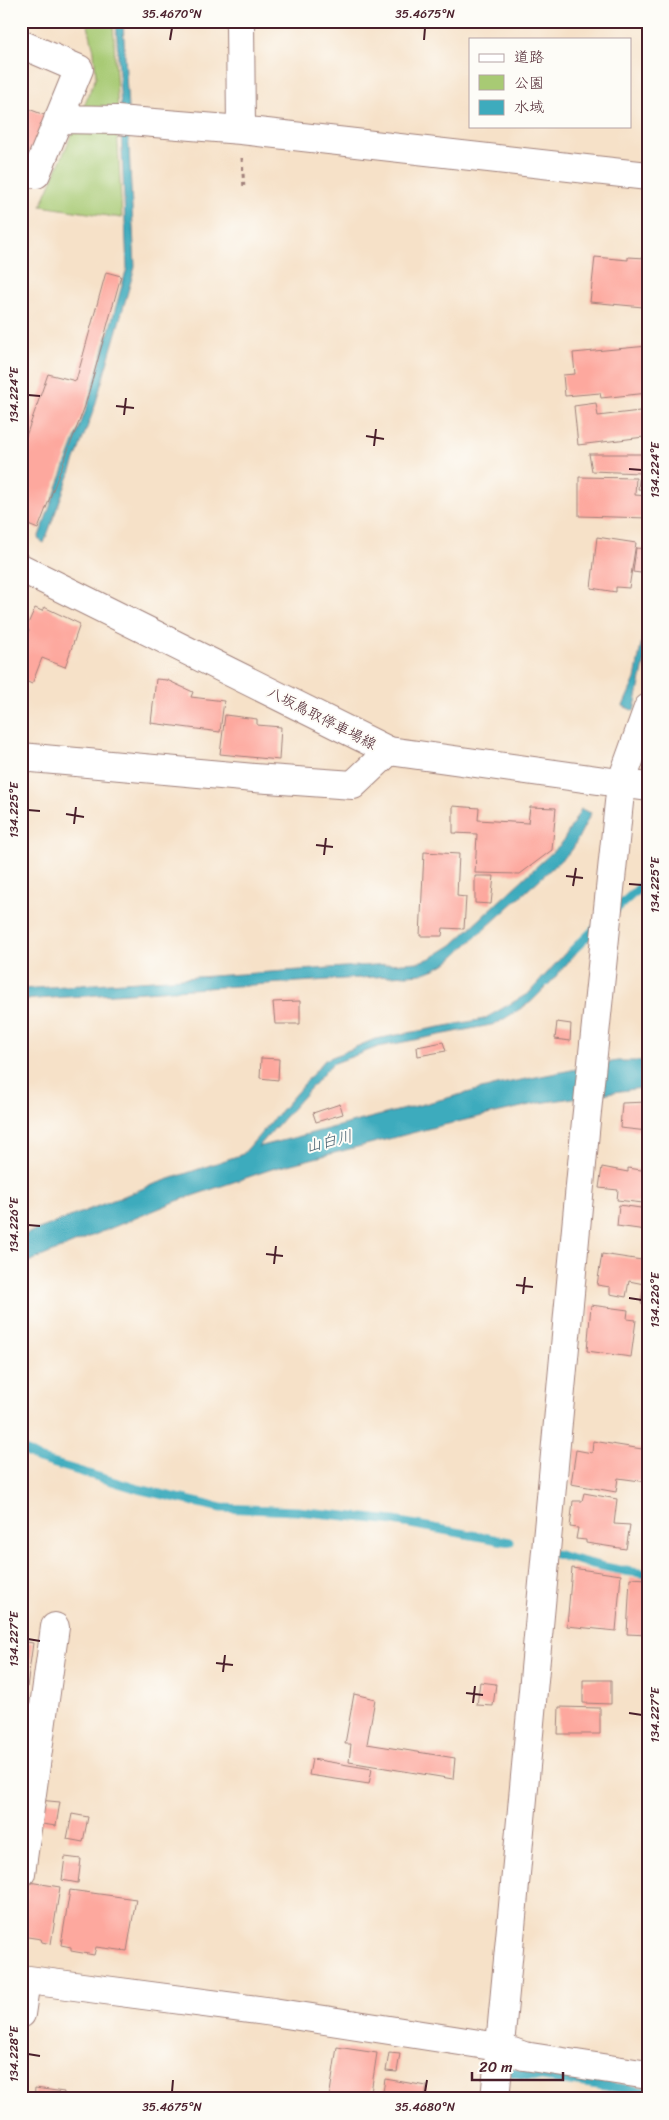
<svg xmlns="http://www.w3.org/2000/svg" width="669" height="2120" viewBox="0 0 669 2120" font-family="Sriracha,'Klee One',sans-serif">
	<rect width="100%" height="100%" fill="#fdfcf7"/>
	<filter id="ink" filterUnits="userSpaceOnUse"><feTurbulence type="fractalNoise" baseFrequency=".02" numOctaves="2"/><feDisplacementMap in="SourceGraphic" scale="10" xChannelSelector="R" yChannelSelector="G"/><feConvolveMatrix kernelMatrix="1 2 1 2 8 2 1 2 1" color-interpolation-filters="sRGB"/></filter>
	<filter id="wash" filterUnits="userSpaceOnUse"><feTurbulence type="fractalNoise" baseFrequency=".0096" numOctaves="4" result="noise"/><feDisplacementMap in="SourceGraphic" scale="20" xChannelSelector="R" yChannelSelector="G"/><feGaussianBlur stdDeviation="1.12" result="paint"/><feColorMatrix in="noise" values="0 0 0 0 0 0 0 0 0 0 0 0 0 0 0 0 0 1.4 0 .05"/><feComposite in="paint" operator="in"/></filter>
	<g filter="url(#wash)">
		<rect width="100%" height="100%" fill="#f6e1c8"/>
		<path fill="#a8ca74" stroke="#797450" d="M 87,21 L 113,21 L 118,114 L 80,115 L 96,77 L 94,51 Z
			M 75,127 L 117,127 L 122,218 L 41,206 Z"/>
		<path fill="#3eabbd" stroke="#446574" d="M 116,21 L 123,21 L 128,109 L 121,110 Z
			M 121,128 L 128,128 L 135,267 L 94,409 L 44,543 L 38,539 L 88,404 L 127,268 Z
			M 648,605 L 648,646 L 634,711 L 623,706 L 635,679 Z
			M 581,809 L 591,813 L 572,850 L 448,962 L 435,969 L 421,974 L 21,1000 L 21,989 L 418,962 L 431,958 L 452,945 L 562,843 Z
			M 577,940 L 583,945 L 550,983 L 531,1002 L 496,1024 L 378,1047 L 332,1064 L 258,1147 L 501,1084 L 617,1061 L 648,1061 L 648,1087 L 539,1103 L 435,1127 L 272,1169 L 177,1201 L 21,1265 L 21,1236 L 152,1185 L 243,1154 L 325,1060 L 375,1039 L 484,1019 L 529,993 Z"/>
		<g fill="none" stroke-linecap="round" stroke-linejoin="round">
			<path stroke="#3eabbd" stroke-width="9" d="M 614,911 L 648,880
				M 572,951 L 599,925
				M 21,1449 L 39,1459 L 138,1489 L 221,1508 L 297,1511 L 394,1521 L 510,1542
				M 555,1554 C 586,1563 616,1571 648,1574
				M 514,2073 L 648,2092"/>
		</g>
		<g id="blocks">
			<path fill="#fda89e" d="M 21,106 L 47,116 L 30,156 L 21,152 Z
				M 595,257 L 628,260 L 628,257 L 646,258 L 645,266 L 648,266 L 648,269 L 643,307 L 590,302 Z
				M 106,272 L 121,276 L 85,406 L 38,529 L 21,522 L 21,450 L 48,374 L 76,381 Z
				M 648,346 L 648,393 L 601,398 L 600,393 L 565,396 L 563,375 L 575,374 L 573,353 Z
				M 596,403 L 598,416 L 648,410 L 648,441 L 644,441 L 644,437 L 578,445 L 574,406 Z
				M 643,449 L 648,450 L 648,490 L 638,489 L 640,473 L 592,471 L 589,454 L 642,454 Z
				M 579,477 L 636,478 L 635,495 L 648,496 L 648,518 L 579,516 Z
				M 597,537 L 636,543 L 629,588 L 616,587 L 616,592 L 591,588 Z
				M 636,548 L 648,549 L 648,574 L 633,572 Z
				M 44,607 L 80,624 L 65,667 L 42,658 L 32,684 L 21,679 L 21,648 L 29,630 L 26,628 L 35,608 L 42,611 Z
				M 156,679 L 167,680 L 193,692 L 191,697 L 224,701 L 220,732 L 151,723 Z
				M 225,715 L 257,719 L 257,725 L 281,727 L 279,760 L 220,754 Z
				M 453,806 L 479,808 L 478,820 L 528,823 L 530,807 L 556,808 L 552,850 L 520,874 L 475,873 L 477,834 L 453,833 Z
				M 424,852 L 459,854 L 457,896 L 466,897 L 464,929 L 443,928 L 442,936 L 420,936 Z
				M 475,876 L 494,876 L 491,904 L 475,903 Z
				M 300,1001 L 300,1024 L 275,1024 L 273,1002 Z
				M 557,1022 L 571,1024 L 570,1041 L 555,1039 Z
				M 443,1042 L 446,1051 L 418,1056 L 417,1047 Z
				M 261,1058 L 279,1059 L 278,1080 L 260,1078 Z
				M 648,1102 L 648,1131 L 620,1128 L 622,1103 Z
				M 340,1104 L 343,1114 L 316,1122 L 313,1113 Z
				M 602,1167 L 628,1172 L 628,1168 L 648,1171 L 648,1207 L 643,1207 L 643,1203 L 617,1200 L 618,1190 L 599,1188 Z
				M 619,1205 L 648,1209 L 648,1251 L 643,1250 L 646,1230 L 617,1226 Z
				M 602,1254 L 648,1261 L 648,1304 L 641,1303 L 644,1284 L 629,1281 L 626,1297 L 610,1294 L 610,1287 L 597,1285 Z
				M 591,1305 L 628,1310 L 627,1319 L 636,1320 L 631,1357 L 587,1351 Z
				M 593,1441 L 648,1450 L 648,1482 L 618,1478 L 616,1492 L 571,1484 L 576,1450 L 592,1453 Z
				M 584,1493 L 617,1499 L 614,1524 L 630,1525 L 626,1549 L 586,1543 L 586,1540 L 576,1539 L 578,1528 L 570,1527 L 573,1501 L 582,1501 Z
				M 572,1568 L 621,1575 L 616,1631 L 567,1626 Z
				M 630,1578 L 648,1579 L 648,1635 L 627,1634 Z
				M 21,1641 L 33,1643 L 27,1687 L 21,1686 Z
				M 583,1680 L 611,1680 L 611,1704 L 583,1703 Z
				M 480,1682 L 496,1684 L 493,1706 L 477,1705 Z
				M 354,1694 L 375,1699 L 367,1744 L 455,1758 L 453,1779 L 349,1762 L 351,1744 L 345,1744 Z
				M 559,1707 L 600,1708 L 600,1734 L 558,1734 Z
				M 312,1759 L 372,1769 L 369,1784 L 309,1775 Z
				M 38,1800 L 60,1802 L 56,1826 L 35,1823 Z
				M 72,1814 L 88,1817 L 83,1842 L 67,1839 Z
				M 65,1857 L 81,1859 L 78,1883 L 62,1880 Z
				M 29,1882 L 60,1887 L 51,1944 L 42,1942 L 41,1939 L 21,1936 Z
				M 70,1890 L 136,1899 L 127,1951 L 96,1947 L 94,1955 L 71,1951 L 71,1947 L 61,1945 Z
				M 337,2047 L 377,2053 L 370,2099 L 329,2099 Z
				M 389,2053 L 400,2054 L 397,2072 L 386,2071 Z
				M 385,2079 L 427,2086 L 425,2099 L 382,2099 Z
				M 35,2088 L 64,2092 L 63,2099 L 34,2099 Z"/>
		</g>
	</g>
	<g filter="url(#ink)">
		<use href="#blocks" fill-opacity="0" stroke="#a0807a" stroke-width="1"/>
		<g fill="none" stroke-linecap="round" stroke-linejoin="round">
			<defs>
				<path id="minor" d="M 21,44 L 79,69 L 36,174 L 21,168
					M 58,119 L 117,120 L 241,130 L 240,21
					M 241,130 L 648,176
					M 21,757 L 254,778 L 353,785 L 389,751
					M 21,1873 L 55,1627
					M 21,1979 L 273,2012 L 499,2047 L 524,2056 L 648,2075
					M 21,2014 L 26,1980
					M 495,2099 L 586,1121 L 621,783 L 648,708"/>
				<path id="major" d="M 21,568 L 389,751 L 648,787"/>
			</defs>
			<use href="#minor" stroke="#a0807a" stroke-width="30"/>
			<use href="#major" stroke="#a0807a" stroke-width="30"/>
			<path stroke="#a0807a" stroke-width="3" stroke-dasharray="4 4" stroke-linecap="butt" d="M 242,158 L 244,189"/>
			<use href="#minor" stroke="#fff" stroke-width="28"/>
			<use href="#major" stroke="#fff" stroke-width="28"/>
		</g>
	</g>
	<path fill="none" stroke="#4a1f2b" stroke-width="2" d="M 170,40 L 172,28M 424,40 L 425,28M 28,395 L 40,396M 116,406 L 134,408M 124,415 L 126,398M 366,436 L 384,439M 374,446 L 376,429M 629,469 L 642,470M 28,810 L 40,811M 66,814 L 84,817M 74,824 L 76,807M 316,845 L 333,847M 324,855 L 326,838M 566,876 L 583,878M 629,884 L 642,885M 573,886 L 576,868M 28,1225 L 40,1226M 266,1254 L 283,1256M 274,1264 L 276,1246M 516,1285 L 533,1287M 523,1294 L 525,1277M 629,1298 L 642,1300M 28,1639 L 40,1641M 216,1663 L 233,1665M 223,1672 L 225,1655M 466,1693 L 483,1695M 473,1703 L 475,1686M 629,1713 L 642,1715M 28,2054 L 40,2056M 172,2092 L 173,2080M 425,2092 L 427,2080"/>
	<g text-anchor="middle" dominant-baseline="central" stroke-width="4" stroke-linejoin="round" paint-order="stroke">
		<g font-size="15" fill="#4a1f2b" stroke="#fdfcf7">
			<text transform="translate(322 718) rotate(27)">八坂鳥取停車場線</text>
		</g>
		<g font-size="16" font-style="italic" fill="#455e6d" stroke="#fdfcf7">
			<text transform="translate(329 1141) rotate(-14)">山白川</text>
		</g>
	</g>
	<rect width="669" height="2120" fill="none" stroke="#fdfcf7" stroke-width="55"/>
	<rect x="469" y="38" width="162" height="90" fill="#fdfcf7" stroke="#b5a4a5"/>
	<rect x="479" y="54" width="25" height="8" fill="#ffffff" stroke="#b5a4a5"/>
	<text x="514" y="62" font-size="15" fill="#4a1f2b">道路</text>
	<rect x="479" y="75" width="25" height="15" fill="#a8ca74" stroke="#b5a4a5"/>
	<text x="514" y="88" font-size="15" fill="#4a1f2b">公園</text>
	<rect x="479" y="100" width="25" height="15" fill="#3eabbd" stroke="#b5a4a5"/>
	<text x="514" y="112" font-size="15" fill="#4a1f2b">水域</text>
	<path d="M472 2072v8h91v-8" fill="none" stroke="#4a1f2b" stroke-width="2.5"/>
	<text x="479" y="2072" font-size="15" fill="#4a1f2b" stroke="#fdfcf7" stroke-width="4" paint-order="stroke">20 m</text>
	<rect x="28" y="28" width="614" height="2064" fill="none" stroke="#4a1f2b" stroke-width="2"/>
	<g font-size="12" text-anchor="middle" fill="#4a1f2b">
		<text x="172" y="18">35.4670°N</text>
		<text x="425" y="18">35.4675°N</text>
		<text transform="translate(14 395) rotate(-90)" y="4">134.224°E</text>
		<text transform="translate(655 470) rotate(-90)" y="4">134.224°E</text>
		<text transform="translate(14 810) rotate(-90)" y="4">134.225°E</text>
		<text transform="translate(655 885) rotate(-90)" y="4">134.225°E</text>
		<text transform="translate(14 1225) rotate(-90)" y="4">134.226°E</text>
		<text transform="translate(655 1300) rotate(-90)" y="4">134.226°E</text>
		<text transform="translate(14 1639) rotate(-90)" y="4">134.227°E</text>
		<text transform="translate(655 1715) rotate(-90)" y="4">134.227°E</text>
		<text transform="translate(14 2054) rotate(-90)" y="4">134.228°E</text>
		<text x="172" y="2111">35.4675°N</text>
		<text x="425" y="2111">35.4680°N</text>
	</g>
</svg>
